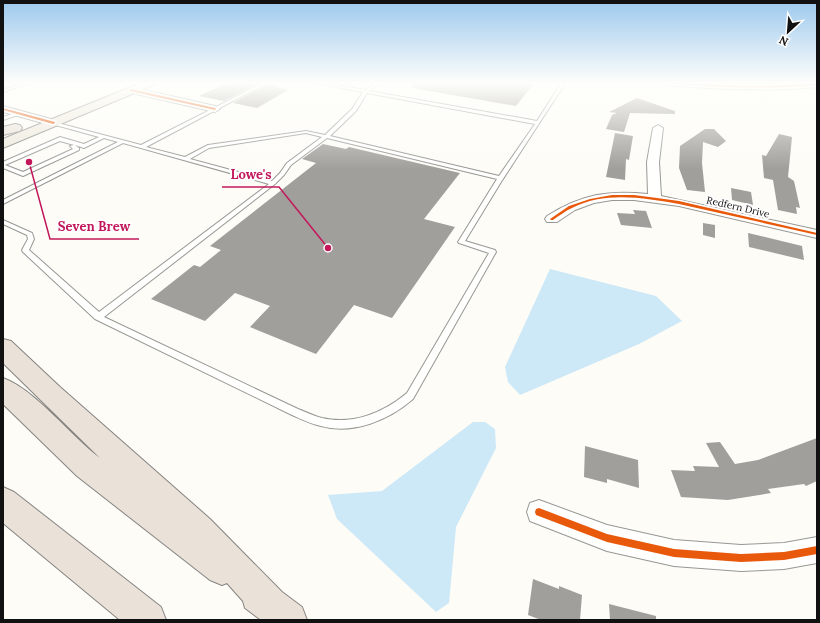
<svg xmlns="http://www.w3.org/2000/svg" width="820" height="623" viewBox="0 0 820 623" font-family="Lora,serif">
	<rect width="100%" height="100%" fill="#fdfcf7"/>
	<path fill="#cde8f7" d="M 550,269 L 656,296 L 682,321 L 639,344 L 520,395 L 508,382 L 505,367 Z
		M 473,422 L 485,422 L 495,429 L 496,448 L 456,527 L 449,603 L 436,612 L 337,519 L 328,495 L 382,491 Z"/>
	<path fill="#a19f9c" d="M 229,82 L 260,83 L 224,101 L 199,96 Z
		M 413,82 L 535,82 L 516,106 L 412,88 Z
		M 268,84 L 288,90 L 257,108 L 233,103 Z
		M 637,98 L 675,111 L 675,114 L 630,113 L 624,132 L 606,129 L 612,115 L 617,113 L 609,112 Z
		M 705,129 L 714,129 L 726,141 L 718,147 L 703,142 L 702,163 L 705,192 L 687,190 L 679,168 L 680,146 Z
		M 615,133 L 633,136 L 629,160 L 626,159 L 625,180 L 606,177 Z
		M 779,134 L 792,137 L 788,177 L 794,181 L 800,208 L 796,207 L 797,214 L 778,210 L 773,180 L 764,178 L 762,155 L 766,156 Z
		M 323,144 L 346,149 L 349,147 L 460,173 L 424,219 L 455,227 L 392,318 L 354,305 L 316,354 L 250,327 L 270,306 L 235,293 L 205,321 L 151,299 L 194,265 L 200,267 L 221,250 L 210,246 L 316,163 L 302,159 Z
		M 731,188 L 751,192 L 753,205 L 732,200 Z
		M 633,210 L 646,211 L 652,228 L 621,225 L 617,213 L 635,214 Z
		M 703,223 L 715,225 L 715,238 L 703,235 Z
		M 748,233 L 802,246 L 804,260 L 749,247 Z
		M 817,438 L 817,481 L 806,486 L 804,484 L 768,489 L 771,493 L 728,500 L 681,497 L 671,470 L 695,471 L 693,466 L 719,467 L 706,443 L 720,442 L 735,464 L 758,460 Z
		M 585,446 L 638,460 L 639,488 L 607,479 L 607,483 L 584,477 Z
		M 533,579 L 559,589 L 559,586 L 582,595 L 580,620 L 541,620 L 528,615 Z
		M 609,604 L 656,616 L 656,620 L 610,620 Z"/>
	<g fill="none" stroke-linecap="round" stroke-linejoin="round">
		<defs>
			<path id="lane" d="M 27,82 L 32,82 L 3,92 L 3,90 Z
				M 265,82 L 269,82 L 146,147 L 185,157 L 208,145 L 306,131 L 325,135 L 352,109 L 363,92 L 314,83 L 312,82 L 319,82 L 365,90 L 378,82 L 382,82 L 369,91 L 537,121 L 562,82 L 566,82 L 501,182 L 465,241 L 495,250 L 496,252 L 413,399 C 389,420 353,435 321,426 C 311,424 301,419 292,415 L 95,319 L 23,252 L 22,250 L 28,239 L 27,235 L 3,224 L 3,220 L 32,233 L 34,239 L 29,250 L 99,312 L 269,184 L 123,143 L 3,204 L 3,200 L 118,142 L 104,138 L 84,148 L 75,145 L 79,148 L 79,150 L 23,176 L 3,168 L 3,162 L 60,137 L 84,144 L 99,137 L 52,124 L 52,122 L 54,122 L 141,145 ZM 367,93 L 535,124 L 499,176 L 330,136 L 356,111 ZM 306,133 L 322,137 L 287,163 L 280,173 L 272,181 L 190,159 L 209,148 ZM 327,138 L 497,179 L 458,242 L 459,243 L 489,253 L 407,393 C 383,413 353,425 322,418 C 314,416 306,412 298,409 L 104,317 L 275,184 L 284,175 L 291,165 ZM 60,141 L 74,145 L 70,146 L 73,149 L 23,172 L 5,165 Z
				M 19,112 L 21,112 L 21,114 L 3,120 L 3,117 Z"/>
			<path id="street" d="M 661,82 L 760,85 L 817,82 L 817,87 C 766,92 716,89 665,85 Z
				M 131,87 L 215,106 L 220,109 L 215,112 L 128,92 L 127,90 Z
				M 3,106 L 58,121 L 59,123 L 54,126 L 3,112 Z
				M 658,125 L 663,128 L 659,162 L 661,196 L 817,230 L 817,238 L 679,206 L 634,200 L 612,200 L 594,203 L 575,210 L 557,222 L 547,222 L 545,219 L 547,216 C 582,194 608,190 648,194 L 647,162 L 653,128 Z
				M 539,500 L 607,525 L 674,540 L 741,545 L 784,543 L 817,537 L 817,563 L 784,569 L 741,571 L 674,566 L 607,551 L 530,521 L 527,512 L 530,503 Z"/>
			<path id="primary" d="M 143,82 L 158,82 L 156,84 L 3,148 L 3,139 Z"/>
			<path id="highway" d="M 15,124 L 20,125 L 22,128 L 20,131 L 3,135 L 3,127 Z
				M 3,339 L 11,341 L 60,387 L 210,519 L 282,592 L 302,607 L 307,620 L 261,620 L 245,608 L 243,601 L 227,583 L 222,585 L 210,580 L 77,476 L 3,404 L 3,378 C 36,390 71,437 100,458 L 3,363 Z
				M 3,487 L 14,492 L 161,607 L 166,620 L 120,620 L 3,523 Z"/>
		</defs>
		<use href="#lane" stroke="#979795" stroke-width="2"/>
		<use href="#street" stroke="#979795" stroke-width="2"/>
		<use href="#primary" stroke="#858482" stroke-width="2"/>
		<use href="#highway" stroke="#858482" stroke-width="2"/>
		<use href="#lane" fill="#fffffe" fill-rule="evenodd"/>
		<use href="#street" fill="#fffffe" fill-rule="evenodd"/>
		<use href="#primary" fill="#ede9dc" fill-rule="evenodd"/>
		<use href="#highway" fill="#eae1d8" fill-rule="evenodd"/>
		<defs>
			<path id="cycleway" d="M 664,82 L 669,82 C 719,86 767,88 817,83 L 817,85 C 766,90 716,87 665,83 Z
				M 131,89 L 215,108 L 216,109 L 215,110 L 130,91 L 130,90 Z
				M 3,108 L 55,122 L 55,123 L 53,124 L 3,110 Z
				M 612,195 L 634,195 L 657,198 L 679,201 L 817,233 L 817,235 L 679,204 C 644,198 605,191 572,208 C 565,211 559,216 553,220 L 551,220 L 550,219 L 569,206 L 590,199 Z
				M 539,508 L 607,534 L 674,549 L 741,554 L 784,552 L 817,546 L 817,554 L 784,560 L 741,562 L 674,557 L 607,542 L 536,515 L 535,512 L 536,509 Z"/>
		</defs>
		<use href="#cycleway" stroke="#fff" stroke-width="3"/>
		<use href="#cycleway" fill="#e8590c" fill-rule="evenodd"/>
	</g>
	<linearGradient id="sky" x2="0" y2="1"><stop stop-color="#9dc9ee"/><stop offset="0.49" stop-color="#fefefb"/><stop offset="1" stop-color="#fefefb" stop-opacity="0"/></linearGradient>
	<rect width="820" height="169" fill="url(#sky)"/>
	<g text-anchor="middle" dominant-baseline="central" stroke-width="4" stroke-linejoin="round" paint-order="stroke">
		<g font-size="10" fill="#111" stroke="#fff">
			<text transform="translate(738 207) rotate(13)">Redfern Drive</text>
		</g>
	</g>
	<path fill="none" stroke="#c2185b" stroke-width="1.5" d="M328 248L279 187H222M29 162L50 239H139"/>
	<g fill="#c2185b" stroke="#fff" stroke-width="1.5">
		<circle cx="328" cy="248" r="4"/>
		<circle cx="29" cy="162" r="4"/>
	</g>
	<g font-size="13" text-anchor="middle" font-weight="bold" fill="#c2185b" stroke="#fff" stroke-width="4" stroke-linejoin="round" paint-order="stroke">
		<text x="251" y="179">Lowe's</text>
		<text x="94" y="231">Seven Brew</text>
	</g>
	<rect width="820" height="623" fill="none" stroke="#111111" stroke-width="8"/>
	<g transform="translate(788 32) rotate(206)" stroke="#ffffff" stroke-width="3" paint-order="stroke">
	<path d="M0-3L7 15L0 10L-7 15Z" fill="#111111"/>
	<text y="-6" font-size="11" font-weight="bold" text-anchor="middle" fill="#111111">N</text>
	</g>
</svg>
